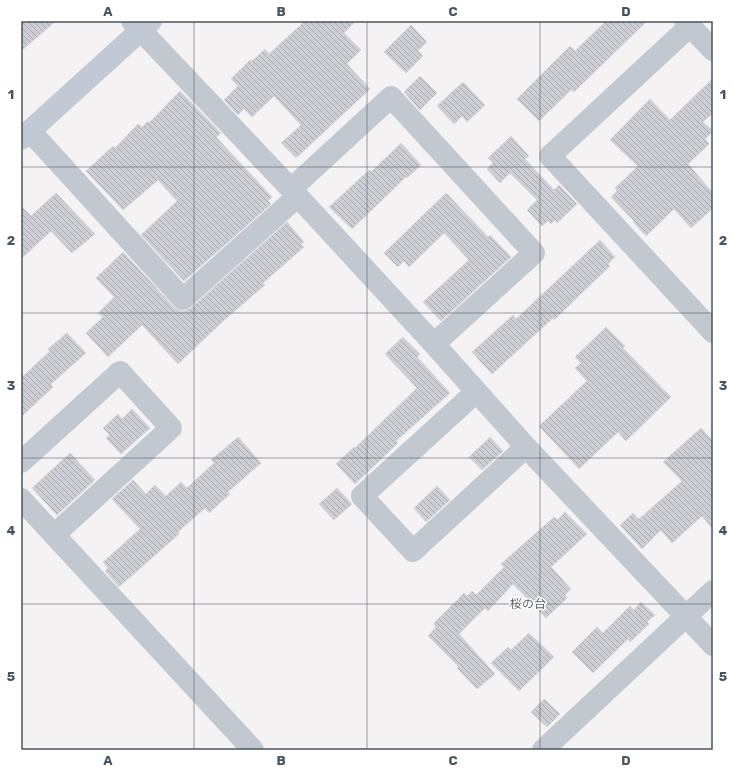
<svg xmlns="http://www.w3.org/2000/svg" width="734" height="771" viewBox="0 0 734 771" font-family="Rubik,'Noto Sans JP',sans-serif">
	<defs>
		<pattern id="building-back-hatch" width="6" height="6" patternUnits="userSpaceOnUse"><rect width="6" height="6" fill="#ccced4"/><path d="M-1 5l2 2M0 0l6 6M5-1l2 2" fill="none" stroke="#a8aaaf"/></pattern>
	</defs>
	<rect width="100%" height="100%" fill="#f4f2f2"/>
	<path fill="url(#building-back-hatch)" stroke="#d6d8dd" d="M 21,21 L 56,21 L 21,51 Z
		M 305,21 L 356,21 L 344,33 L 361,50 L 347,64 L 370,89 L 296,158 L 281,143 L 301,125 L 274,96 L 252,117 L 244,109 L 238,115 L 224,100 L 238,86 L 231,79 L 250,60 L 252,61 L 265,49 L 269,54 Z
		M 606,21 L 647,21 L 574,92 L 571,90 L 539,121 L 517,99 L 570,46 L 575,51 Z
		M 411,25 L 427,42 L 418,51 L 423,56 L 406,73 L 384,52 Z
		M 420,76 L 437,93 L 420,110 L 404,92 Z
		M 713,78 L 713,113 L 703,122 L 713,131 L 705,139 L 709,144 L 688,164 L 713,193 L 713,208 L 691,228 L 674,209 L 646,236 L 633,222 L 634,221 L 611,197 L 617,191 L 615,188 L 638,166 L 610,140 L 650,99 L 670,120 Z
		M 463,82 L 485,105 L 467,122 L 462,116 L 454,124 L 437,106 Z
		M 180,91 L 221,133 L 216,137 L 272,197 L 268,201 L 271,204 L 184,281 L 141,235 L 177,201 L 158,180 L 123,210 L 86,171 L 113,146 L 115,148 L 138,124 L 142,127 L 148,121 L 149,123 Z
		M 511,136 L 529,156 L 525,159 L 554,190 L 559,185 L 577,204 L 557,223 L 555,220 L 551,224 L 548,221 L 542,226 L 527,210 L 537,200 L 510,173 L 500,183 L 487,169 L 493,163 L 488,158 Z
		M 401,143 L 421,165 L 407,178 L 406,177 L 352,229 L 329,207 L 369,170 L 371,172 Z
		M 56,193 L 95,234 L 72,253 L 51,231 L 21,259 L 21,206 L 31,216 Z
		M 446,193 L 488,237 L 490,235 L 511,257 L 441,321 L 423,302 L 469,260 L 444,233 L 409,267 L 404,261 L 398,267 L 384,253 Z
		M 287,222 L 304,242 L 301,244 L 304,247 L 263,283 L 265,285 L 222,322 L 178,364 L 142,325 L 108,357 L 86,333 L 103,317 L 98,313 L 114,297 L 96,278 L 123,252 L 174,307 L 179,311 L 185,311 L 191,308 Z
		M 600,240 L 615,257 L 608,264 L 610,266 L 554,320 L 553,318 L 492,374 L 472,352 L 513,315 L 516,319 Z
		M 606,327 L 625,346 L 623,348 L 671,397 L 626,441 L 618,432 L 579,469 L 539,426 L 587,381 L 575,368 L 581,363 L 575,357 Z
		M 67,333 L 86,353 L 51,384 L 53,387 L 21,417 L 21,378 L 50,351 L 48,349 Z
		M 403,337 L 420,354 L 417,357 L 450,393 L 396,441 L 398,443 L 355,484 L 336,464 L 354,447 L 355,448 L 417,388 L 385,354 Z
		M 132,409 L 150,428 L 121,454 L 106,438 L 110,435 L 103,428 L 118,414 L 122,419 Z
		M 701,428 L 713,441 L 713,529 L 702,516 L 672,543 L 661,530 L 642,549 L 620,525 L 633,513 L 639,519 L 682,481 L 663,462 Z
		M 238,437 L 261,463 L 228,492 L 230,494 L 209,513 L 205,508 L 178,532 L 179,534 L 119,587 L 105,571 L 108,568 L 103,562 L 140,529 L 112,499 L 133,480 L 146,494 L 155,485 L 166,496 L 181,482 L 187,488 L 214,463 L 211,460 Z
		M 490,437 L 503,451 L 482,470 L 469,457 Z
		M 70,453 L 95,480 L 57,515 L 32,488 Z
		M 437,486 L 450,500 L 426,522 L 414,508 Z
		M 337,488 L 352,504 L 334,520 L 319,504 Z
		M 565,512 L 587,534 L 551,567 L 571,589 L 565,595 L 567,598 L 546,618 L 513,584 L 488,611 L 485,608 L 459,634 L 495,674 L 477,689 L 457,668 L 459,667 L 428,636 L 436,627 L 433,624 L 464,593 L 467,596 L 472,591 L 476,595 L 504,567 L 501,564 L 554,517 L 557,520 Z
		M 641,602 L 655,615 L 647,622 L 649,624 L 630,642 L 628,639 L 593,673 L 572,652 L 597,627 L 603,633 L 630,606 L 634,610 Z
		M 529,633 L 554,657 L 519,691 L 491,663 L 508,647 L 511,650 Z
		M 544,699 L 560,714 L 547,727 L 531,712 Z"/>
	<g fill="none" stroke-linecap="round" stroke-linejoin="round">
		<path stroke="#c1c8d0" stroke-width="22" d="M 132,21 L 291,189 L 434,344 L 526,447 L 713,645
			M 685,21 L 713,50
			M 690,26 L 550,156 L 713,332
			M 30,131 L 183,299 L 298,196
			M 291,189 L 391,97 L 534,253 L 434,344
			M 476,392 L 362,496 L 413,551 L 526,447
			M 21,462 L 120,372 L 171,428 L 54,535
			M 21,499 L 253,750
			M 543,750 L 713,591"/>
		<path stroke="#c1c9d4" stroke-width="22" d="M 21,139 L 151,21"/>
	</g>
	<path fill="none" stroke="#4a545f" stroke-width="1" stroke-opacity="0.55" d="M 194,21 L 194,750M 367,21 L 367,750M 540,21 L 540,750M 21,167 L 713,167M 21,313 L 713,313M 21,458 L 713,458M 21,604 L 713,604"/>
	<g text-anchor="middle" dominant-baseline="central" stroke-width="3" stroke-linejoin="round" paint-order="stroke">
		<g font-size="12" fill="#5f6267" stroke="#fff">
			<text x="528" y="604">桜の台</text>
		</g>
	</g>
	<rect width="734" height="771" fill="none" stroke="#ffffff" stroke-width="44"/>
	<rect x="22" y="22" width="690" height="727" fill="none" stroke="#4a545f" stroke-width="1.5"/>
	<g font-size="13" text-anchor="middle" font-weight="bold" fill="#4a545f">
		<text x="108" y="16">A</text>
		<text x="281" y="16">B</text>
		<text x="453" y="16">C</text>
		<text x="626" y="16">D</text>
		<text x="11" y="99">1</text>
		<text x="723" y="99">1</text>
		<text x="11" y="245">2</text>
		<text x="723" y="245">2</text>
		<text x="11" y="390">3</text>
		<text x="723" y="390">3</text>
		<text x="11" y="535">4</text>
		<text x="723" y="535">4</text>
		<text x="11" y="681">5</text>
		<text x="723" y="681">5</text>
		<text x="108" y="765">A</text>
		<text x="281" y="765">B</text>
		<text x="453" y="765">C</text>
		<text x="626" y="765">D</text>
	</g>
</svg>
